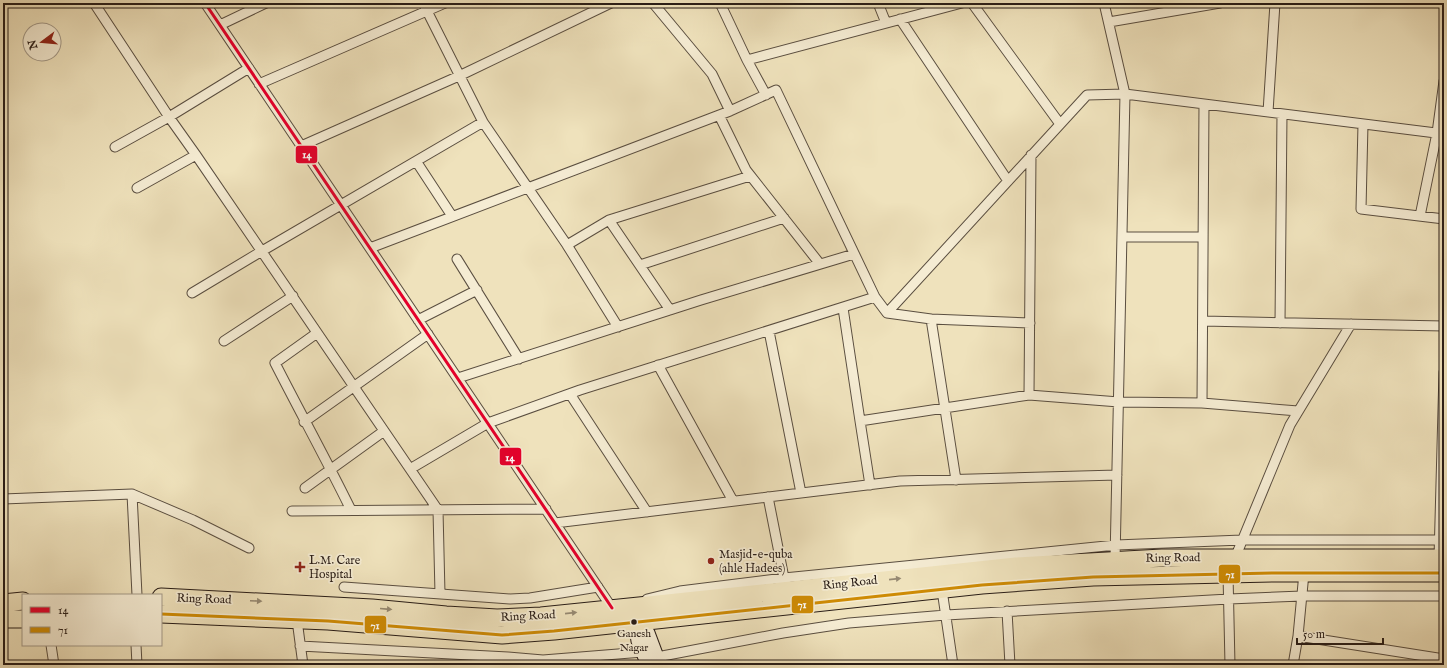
<svg xmlns="http://www.w3.org/2000/svg" width="1447" height="668" viewBox="0 0 1447 668" font-family="'IM FELL English',serif">
	<rect width="100%" height="100%" fill="#efe2bc"/>
	<filter id="stains"><feTurbulence type="fractalNoise" baseFrequency=".005" numOctaves="4"/><feColorMatrix values="0 0 0 0 .2 0 0 0 0 .09 0 0 0 0 .02 0 0 0 .5 -.17"/></filter>
	<radialGradient id="worn" r=".72"><stop offset=".6" stop-color="#630" stop-opacity="0"/><stop offset="1" stop-color="#630" stop-opacity=".3"/></radialGradient>
	<g fill="none" stroke-linecap="round" stroke-linejoin="round">
		<defs>
			<path id="street" d="M 94,3 L 169,117 L 196,155 L 438,510 L 440,594
				M 205,3 L 612,608
				M 720,3 L 747,60
				M 878,3 L 886,23
				M 972,3 L 1060,124
				M 1104,3 L 1125,94 L 1444,134
				M 900,19 L 1008,181
				M 1109,22 L 1220,3
				M 220,25 L 266,3
				M 259,84 L 445,3
				M 766,95 L 747,60 L 962,3
				M 730,111 L 776,90 L 875,297 L 887,313 L 1087,95 L 1125,94 L 1115,560
				M 1268,112 L 1275,3
				M 719,115 L 746,170 L 820,264
				M 483,122 L 567,245 L 618,327
				M 1363,124 L 1361,209 L 1444,219
				M 301,146 L 459,76 L 611,3
				M 115,147 L 169,117 L 249,68
				M 416,161 L 452,216
				M 137,188 L 196,155
				M 1420,216 L 1437,133 L 1444,81
				M 1122,237 L 1203,237
				M 567,245 L 609,220
				M 370,248 L 730,111 L 712,74 L 653,3
				M 457,259 L 519,359
				M 640,265 L 784,218
				M 192,293 L 262,251 L 483,122 L 423,3
				M 843,308 L 860,421 L 1029,395 L 1119,402 L 1202,403 L 1298,411
				M 670,310 L 609,220 L 750,176
				M 887,313 L 931,319 L 956,480
				M 931,319 L 1030,323
				M 418,320 L 477,290
				M 1203,321 L 1444,326
				M 1280,323 L 1282,114
				M 769,331 L 801,493
				M 317,333 L 275,363 C 300,412 327,461 351,510
				M 224,341 L 293,296
				M 658,365 L 733,501
				M 458,378 L 701,300 L 854,254
				M 570,394 L 647,512
				M 1029,395 L 1031,155
				M 1202,403 L 1204,104
				M 860,421 L 870,485
				M 304,422 L 428,334
				M 410,469 L 488,423 L 580,390 L 875,297
				M 305,488 L 384,431
				M 132,494 L 193,520 L 249,548
				M 768,497 L 785,583
				M 3,499 L 132,494 L 137,595
				M 292,511 L 546,509
				M 555,523 L 900,481 L 1117,475
				M 1235,558 L 1290,425 L 1351,324
				M 1439,558 L 1444,372
				M 1304,573 L 1298,636 L 1444,659
				M 1228,574 L 1230,665
				M 344,587 L 510,599 L 530,598 L 598,587
				M 942,590 L 953,665
				M 647,599 L 680,591 L 784,578 L 1116,545 L 1242,540 L 1444,540
				M 1007,611 L 1010,665
				M 297,620 L 303,665
				M 51,645 L 54,665
				M 136,645 L 137,665
				M 300,646 L 508,657 L 543,660 L 643,652
				M 657,657 L 783,633 L 849,623 L 946,615 L 1229,599 L 1302,596 L 1444,596
				M 1293,665 L 1298,636"/>
			<path id="secondary" d="M 640,614 L 640,622 L 648,633 L 660,665
				M 633,615 L 635,622 L 638,641 L 648,665"/>
			<path id="highway" d="M 161,597 L 372,608 L 446,615 L 497,618 L 541,616 L 639,606 L 1016,566 L 1162,558 L 1444,558
				M 3,603 L 23,601
				M 161,614 L 328,621 L 502,635 L 554,631 L 982,585 L 1093,577 L 1275,573 L 1444,573
				M 3,619 L 23,619"/>
		</defs>
		<use href="#street" stroke="#5a4e40" stroke-width="11"/>
		<use href="#secondary" stroke="#291d17" stroke-width="15"/>
		<use href="#highway" stroke="#291d17" stroke-width="19"/>
		<use href="#street" stroke="#f5ecd3" stroke-width="9"/>
		<use href="#secondary" stroke="#f5ecd3" stroke-width="13"/>
		<use href="#highway" stroke="#efe2bc" stroke-width="17"/>
		<defs>
			<path id="bus-1" d="M 205,3 L 612,608"/>
			<path id="bus-2" d="M 161,614 L 328,621 L 502,635 L 554,631 L 982,585 L 1093,577 L 1275,573 L 1444,573"/>
		</defs>
		<use href="#bus-1" stroke="#f5ecd3" stroke-width="6"/>
		<use href="#bus-2" stroke="#f5ecd3" stroke-width="6"/>
		<use href="#bus-1" stroke="#e4002b" stroke-width="3"/>
		<use href="#bus-2" stroke="#ce8b05" stroke-width="3"/>
	</g>
	<defs><path id="oneway-solid" d="M-6-.8H1V-3.2L6.5 0L1 3.2V.8H-6Z"/></defs>
	<g fill="#968972">
		<use href="#oneway-solid" transform="translate(895 579) rotate(-6)"/>
		<use href="#oneway-solid" transform="translate(256 601) rotate(3)"/>
		<use href="#oneway-solid" transform="translate(386 609) rotate(5)"/>
		<use href="#oneway-solid" transform="translate(571 613) rotate(-6)"/>
	</g>
	<g fill="#8f2418" stroke="#f5ecd3" stroke-width="1.5">
		<circle cx="711" cy="561" r="4"/>
		<path d="M298 561h4v4h4v4h-4v4h-4v-4h-4v-4h4z"/>
	</g>
	<circle fill="#291d17" stroke="#f5ecd3" stroke-width="1.5" cx="634" cy="622" r="3.5"/>
	<g text-anchor="middle" dominant-baseline="central" stroke-width="3.5" stroke-linejoin="round" paint-order="stroke">
		<g font-size="11" fill="#291d17" stroke="#f5ecd3">
			<text x="634" y="634">Ganesh<tspan x="634" dy="14">Nagar</tspan></text>
		</g>
		<g font-size="12" fill="#291d17" stroke="#f5ecd3" text-anchor="start">
			<text x="719" y="554">Masjid-e-quba<tspan x="719" dy="14">(ahle Hadees)</tspan></text>
			<text x="309" y="560">L.M. Care<tspan x="309" dy="14">Hospital</tspan></text>
		</g>
		<g font-size="12" fill="#291d17" stroke="#f5ecd3">
			<text transform="translate(1173 558) rotate(-1)">Ring Road</text>
			<text transform="translate(850 583) rotate(-6)">Ring Road</text>
			<text transform="translate(204 599) rotate(2)">Ring Road</text>
			<text transform="translate(528 616) rotate(-3)">Ring Road</text>
		</g>
	</g>
	<g stroke="#f5ecd3" stroke-width="1.5">
		<rect x="295" y="145" width="23" height="19" rx="4" fill="#e4002b"/>
		<rect x="499" y="447" width="23" height="19" rx="4" fill="#e4002b"/>
		<rect x="1218" y="564" width="23" height="20" rx="4" fill="#ce8b05"/>
		<rect x="791" y="595" width="23" height="19" rx="4" fill="#ce8b05"/>
		<rect x="364" y="615" width="23" height="19" rx="4" fill="#ce8b05"/>
	</g>
	<g font-size="11" text-anchor="middle" font-weight="bold" fill="#fff">
		<text x="307" y="158">14</text>
		<text x="510" y="461">14</text>
		<text x="1230" y="578">71</text>
		<text x="802" y="608">71</text>
		<text x="375" y="629">71</text>
	</g>
	<rect width="1447" height="668" fill="none" stroke="#efe2bc" stroke-width="16"/>
	<rect x="4" y="4" width="1439" height="660" fill="none" stroke="#291d17" stroke-width="2"/>
	<rect x="8" y="8" width="1431" height="652" fill="none" stroke="#291d17"/>
	<rect x="22" y="594" width="140" height="52" fill="#f5ecd3" stroke="#a39988"/>
	<rect x="30" y="607" width="20" height="6" fill="#e4002b" stroke="#a39988"/>
	<text x="58" y="614" font-size="12" fill="#291d17">14</text>
	<rect x="30" y="627" width="20" height="6" fill="#ce8b05" stroke="#a39988"/>
	<text x="58" y="634" font-size="12" fill="#291d17">71</text>
	<g transform="translate(42 42) rotate(254)"><circle r="19" fill="#f5ecd3" stroke="#a39988"/>
	<path d="M0-3L7 15L0 10L-7 15Z" fill="#8f2418"/>
	<text y="-6" font-size="11" font-weight="bold" text-anchor="middle" fill="#291d17">N</text>
	</g>
	<path d="M1297 638v6h86v-6" fill="none" stroke="#291d17" stroke-width="2"/>
	<text x="1303" y="638" font-size="12" fill="#291d17" stroke="#f5ecd3" stroke-width="3" paint-order="stroke">50 m</text>
	<rect width="100%" height="100%" filter="url(#stains)"/>
	<rect width="100%" height="100%" fill="url(#worn)"/>
</svg>
